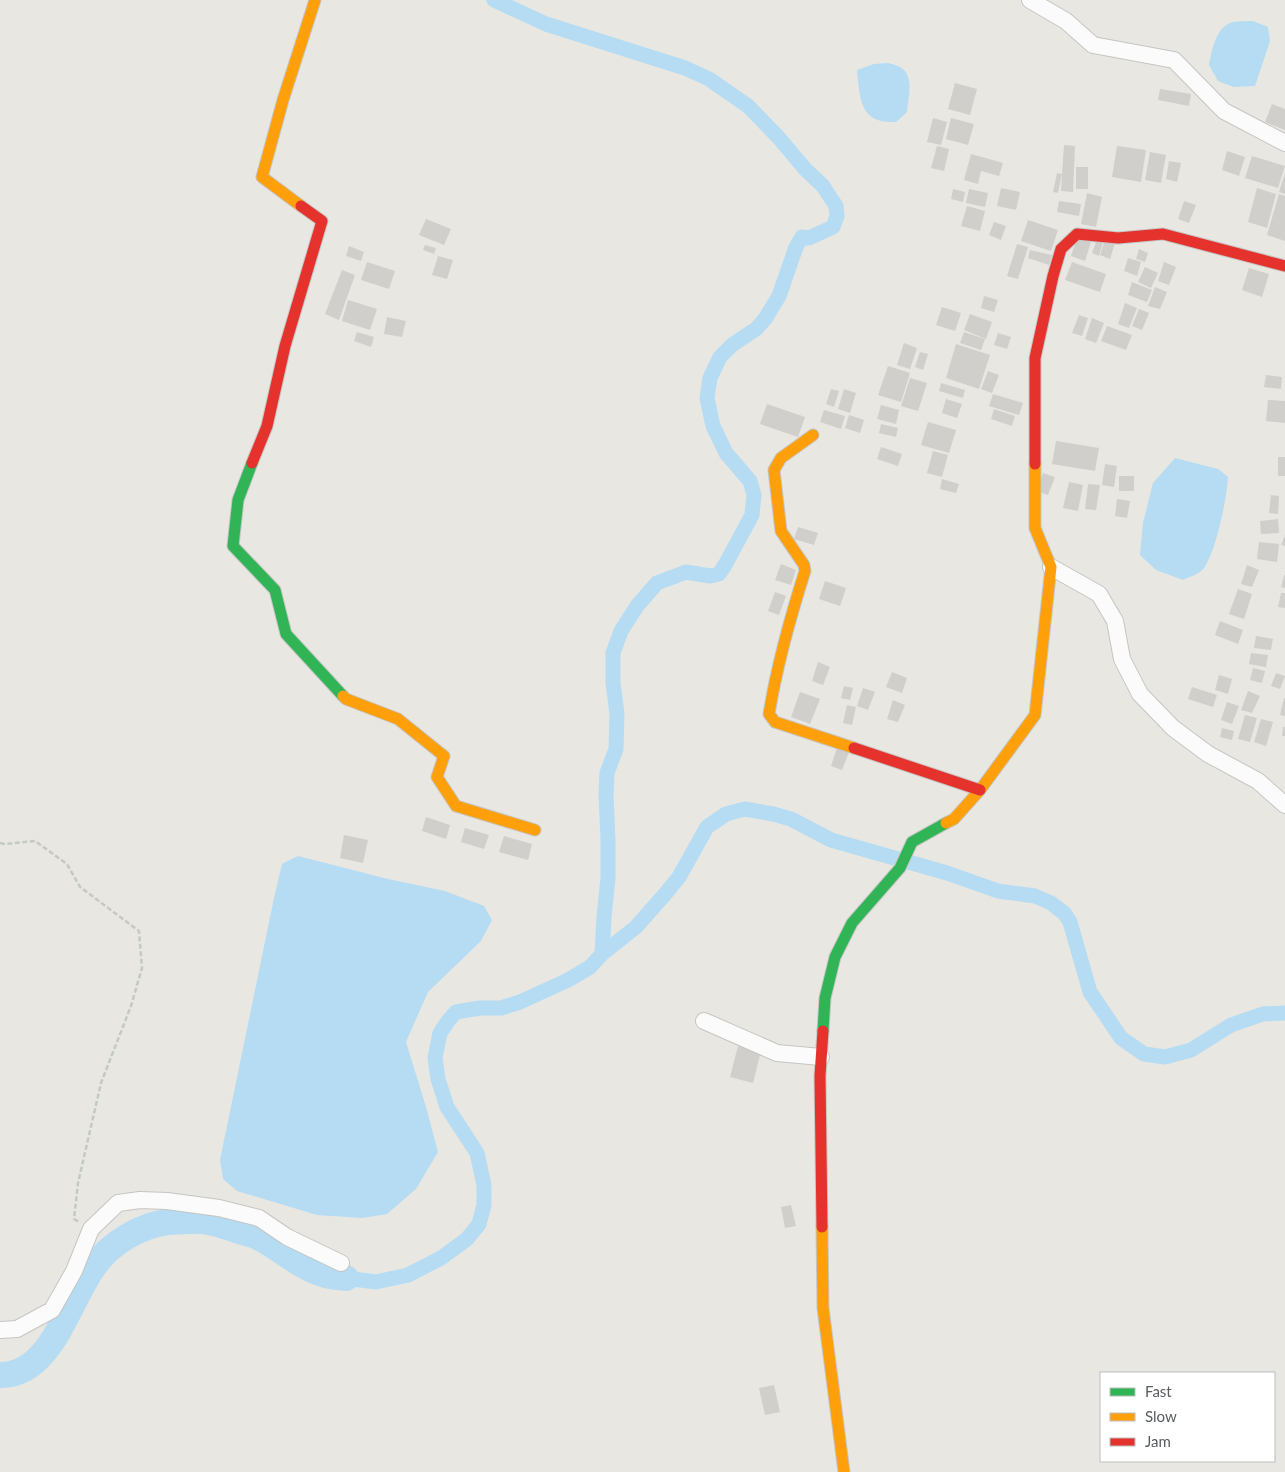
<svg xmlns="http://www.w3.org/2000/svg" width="1285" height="1472" viewBox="0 0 1285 1472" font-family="Lato,sans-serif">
	<rect width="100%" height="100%" fill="#e8e7e2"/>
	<path fill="#b5dcf3" d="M 1253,21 L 1268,27 L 1270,41 L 1255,86 L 1234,87 L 1218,81 L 1209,65 C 1212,50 1216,26 1233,22 C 1240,21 1247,21 1253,21 Z
		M 888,63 C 892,64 897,65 900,67 C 915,75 908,98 907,112 L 896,122 C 860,124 860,100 857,70 L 874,64 Z
		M 1175,458 L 1218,469 L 1228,477 C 1227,498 1216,551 1204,568 C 1200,574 1189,577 1183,580 L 1156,570 L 1140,555 L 1143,523 L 1153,483 Z
		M 298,856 L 388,879 L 445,891 L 484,906 L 492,920 L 481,941 L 428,992 L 406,1042 L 426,1107 L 438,1152 L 416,1189 L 387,1214 L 362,1218 L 317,1215 L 237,1191 L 223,1179 L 220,1160 L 274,898 L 282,864 Z"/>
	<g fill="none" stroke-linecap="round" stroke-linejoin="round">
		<path stroke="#b5dcf3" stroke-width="15" d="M 494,0 L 546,24 L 685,68 L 709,79 L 748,106 L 779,138 L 805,169 L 823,186 L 836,206 L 837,216 L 833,227 L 809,238 L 802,237 L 796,247 L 779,296 L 765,319 L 756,329 L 732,345 L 720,357 L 710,378 L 707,398 L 713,426 L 726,453 L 750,481 L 754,495 L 752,515 L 725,565 L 719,574 L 710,576 L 686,572 L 657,583 L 637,606 L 621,631 L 613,653 L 613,683 L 617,714 L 616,749 L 607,773 L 606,795 L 608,840 L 608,878 L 604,917 L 602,954
			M 346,1278 L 376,1282 L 408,1275 L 441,1258 L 467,1239 L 479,1224 L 484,1205 L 484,1185 L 477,1153 L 447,1107 L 438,1079 L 435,1058 L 440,1033 L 448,1021 L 456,1012 L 480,1008 L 501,1008 L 520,1002 L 568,980 L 590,967 L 602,954 L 636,927 L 666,893 L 679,877 L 707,827 L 726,814 L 745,809 L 773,814 L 791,819 L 831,840 L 947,873 L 998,891 L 1035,896 L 1051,903 L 1064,913 L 1070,922 L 1090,992 L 1121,1038 L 1144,1054 L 1165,1057 L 1191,1050 L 1231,1025 L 1263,1014 L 1285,1013"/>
		<path stroke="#b5dcf3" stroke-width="26" d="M 0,1375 C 52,1376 69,1299 95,1265 C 111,1243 141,1225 168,1222 C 179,1222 192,1220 203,1221 C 215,1223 228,1227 239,1231 C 245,1233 252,1234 258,1237 C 278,1247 301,1268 323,1274 C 330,1277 339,1277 346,1278"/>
	</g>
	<path fill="#d0cfcc" d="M 955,83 L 977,89 L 970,115 L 948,109 Z
		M 1160,89 L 1191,94 L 1189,106 L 1158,100 Z
		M 1272,104 L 1285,109 L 1285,130 L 1265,122 Z
		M 933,118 L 947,122 L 941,145 L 927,142 Z
		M 951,118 L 974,124 L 968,145 L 946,139 Z
		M 1064,145 L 1075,146 L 1073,192 L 1061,191 Z
		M 937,146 L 949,149 L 944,171 L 931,168 Z
		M 1117,146 L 1146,150 L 1141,182 L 1112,177 Z
		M 1227,151 L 1245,157 L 1239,176 L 1222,170 Z
		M 1150,152 L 1166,155 L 1161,183 L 1145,180 Z
		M 971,154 L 1003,163 L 999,176 L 981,171 L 978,184 L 964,180 Z
		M 1252,156 L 1285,166 L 1278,188 L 1245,178 Z
		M 1169,161 L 1181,163 L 1177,182 L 1166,179 Z
		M 1076,167 L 1088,167 L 1088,189 L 1076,189 Z
		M 1057,173 L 1062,174 L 1058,193 L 1053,192 Z
		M 1285,173 L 1285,194 L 1279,192 Z
		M 1001,188 L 1020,192 L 1016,210 L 997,206 Z
		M 1257,188 L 1276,194 L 1267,228 L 1248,222 Z
		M 953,189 L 965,192 L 963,202 L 951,199 Z
		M 969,189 L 988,193 L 985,207 L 966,203 Z
		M 1087,193 L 1102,197 L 1096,227 L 1081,224 Z
		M 1279,194 L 1285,196 L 1285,241 L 1267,235 Z
		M 1059,201 L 1081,204 L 1079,216 L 1057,212 Z
		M 1184,201 L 1196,205 L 1189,223 L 1178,219 Z
		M 967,206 L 985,211 L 980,231 L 961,226 Z
		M 426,219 L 451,229 L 444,245 L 419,235 Z
		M 1028,220 L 1058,230 L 1051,251 L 1021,241 Z
		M 994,222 L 1006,226 L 1001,240 L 989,235 Z
		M 1098,237 L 1104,239 L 1099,256 L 1092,253 Z
		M 1077,238 L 1091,242 L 1085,261 L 1071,256 Z
		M 1105,240 L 1115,243 L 1110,259 L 1100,255 Z
		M 1017,244 L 1028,247 L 1018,279 L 1007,276 Z
		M 425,245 L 436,248 L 434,254 L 423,250 Z
		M 349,246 L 364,252 L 361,261 L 346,256 Z
		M 1139,249 L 1148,253 L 1145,262 L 1136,259 Z
		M 1030,250 L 1052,255 L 1049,265 L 1028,258 Z
		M 438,256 L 453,260 L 447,279 L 432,275 Z
		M 1128,258 L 1141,262 L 1137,276 L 1124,271 Z
		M 367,262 L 395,271 L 389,289 L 361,280 Z
		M 1072,262 L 1106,274 L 1100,292 L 1065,280 Z
		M 1164,262 L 1176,267 L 1169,285 L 1158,281 Z
		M 1145,267 L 1158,273 L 1151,288 L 1138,282 Z
		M 1249,268 L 1269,274 L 1262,297 L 1242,290 Z
		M 342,270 L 355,275 L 339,320 L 325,314 Z
		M 1132,282 L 1152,290 L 1147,302 L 1128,295 Z
		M 1155,287 L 1167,292 L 1160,309 L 1148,306 Z
		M 984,296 L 998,300 L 994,312 L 981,308 Z
		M 348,300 L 377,309 L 370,330 L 342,321 Z
		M 1125,303 L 1137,308 L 1129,328 L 1118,324 Z
		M 942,307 L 961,313 L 955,331 L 936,325 Z
		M 1139,309 L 1149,313 L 1142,330 L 1132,326 Z
		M 970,314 L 992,322 L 986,339 L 964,330 Z
		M 1079,315 L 1088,318 L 1082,336 L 1072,333 Z
		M 387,317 L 406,321 L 402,337 L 384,334 Z
		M 1092,318 L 1104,323 L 1096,343 L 1085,339 Z
		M 1107,326 L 1132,335 L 1126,350 L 1101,341 Z
		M 357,332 L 374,337 L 371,347 L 354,341 Z
		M 964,332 L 985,339 L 981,350 L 960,343 Z
		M 998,333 L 1011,337 L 1007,349 L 994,345 Z
		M 904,343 L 917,348 L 910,369 L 897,365 Z
		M 956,344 L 990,355 L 979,389 L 946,378 Z
		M 920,352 L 928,354 L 923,370 L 915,367 Z
		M 888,366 L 910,373 L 901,402 L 878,395 Z
		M 988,371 L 999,375 L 992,393 L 981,389 Z
		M 1266,375 L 1282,377 L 1281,389 L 1264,387 Z
		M 910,378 L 927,383 L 918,411 L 901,406 Z
		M 941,383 L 965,390 L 963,398 L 939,391 Z
		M 831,389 L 839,391 L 834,407 L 826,404 Z
		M 844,389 L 856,393 L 850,413 L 838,409 Z
		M 993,394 L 1023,403 L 1019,415 L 989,406 Z
		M 946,399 L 962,404 L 957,418 L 942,413 Z
		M 1268,400 L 1285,401 L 1285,423 L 1266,421 Z
		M 767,404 L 805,417 L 798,437 L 760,424 Z
		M 881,405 L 899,410 L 896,424 L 877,419 Z
		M 994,409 L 1015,416 L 1012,426 L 991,419 Z
		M 824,410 L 845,416 L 841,429 L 820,422 Z
		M 849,415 L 864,420 L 860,433 L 845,428 Z
		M 928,422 L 956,430 L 949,453 L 921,445 Z
		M 881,424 L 898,428 L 896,437 L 879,433 Z
		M 1056,441 L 1099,448 L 1095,471 L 1052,464 Z
		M 881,447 L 902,454 L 898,466 L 877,459 Z
		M 933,451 L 948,455 L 942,477 L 927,473 Z
		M 1278,457 L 1285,457 L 1285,476 L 1278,476 Z
		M 1105,464 L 1117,466 L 1114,487 L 1102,485 Z
		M 1043,473 L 1055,477 L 1048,495 L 1037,491 Z
		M 1119,476 L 1134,476 L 1134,491 L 1119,491 Z
		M 942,479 L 959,484 L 956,493 L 940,489 Z
		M 1069,482 L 1083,485 L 1078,511 L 1063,508 Z
		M 1088,484 L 1100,485 L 1096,510 L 1085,509 Z
		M 1271,495 L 1279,496 L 1278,514 L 1269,513 Z
		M 1117,499 L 1130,501 L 1127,518 L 1115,516 Z
		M 1278,519 L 1279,533 L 1261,534 L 1260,521 Z
		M 798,527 L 818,533 L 814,545 L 794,539 Z
		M 1285,535 L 1285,546 L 1281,545 Z
		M 1259,542 L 1279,544 L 1277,562 L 1257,559 Z
		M 781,564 L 796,570 L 791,585 L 775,580 Z
		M 1247,565 L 1259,570 L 1252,587 L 1241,584 Z
		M 1284,575 L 1285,575 L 1285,588 L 1281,587 Z
		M 825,581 L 846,588 L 840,606 L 819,599 Z
		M 1238,589 L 1252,594 L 1244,619 L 1229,614 Z
		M 775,592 L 786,596 L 779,615 L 768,611 Z
		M 1281,593 L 1285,593 L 1285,608 L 1278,607 Z
		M 1220,621 L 1243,630 L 1238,644 L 1215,635 Z
		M 1256,636 L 1273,639 L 1271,650 L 1254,648 Z
		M 1251,653 L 1268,655 L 1266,667 L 1249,664 Z
		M 818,662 L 830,667 L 823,685 L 812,681 Z
		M 1253,668 L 1265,671 L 1262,683 L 1250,680 Z
		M 892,672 L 907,678 L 902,693 L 886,687 Z
		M 1276,673 L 1285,676 L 1280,689 L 1271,686 Z
		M 1219,675 L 1232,679 L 1228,694 L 1215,690 Z
		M 844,686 L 853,688 L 850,700 L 841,698 Z
		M 1192,687 L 1217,695 L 1213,707 L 1188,699 Z
		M 863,688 L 875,692 L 868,710 L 857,706 Z
		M 1248,691 L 1260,696 L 1252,713 L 1241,710 Z
		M 800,692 L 820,699 L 810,724 L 791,717 Z
		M 1284,698 L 1285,698 L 1285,716 L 1280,715 Z
		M 893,700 L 905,705 L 898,722 L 887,719 Z
		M 1227,702 L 1239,706 L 1232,724 L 1221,720 Z
		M 847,705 L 856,707 L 852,725 L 843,723 Z
		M 1245,715 L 1257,718 L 1250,742 L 1238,739 Z
		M 1261,719 L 1273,722 L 1266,746 L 1254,742 Z
		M 1283,727 L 1285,727 L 1285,736 L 1282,736 Z
		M 1222,728 L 1234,731 L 1232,740 L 1220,737 Z
		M 837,748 L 849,752 L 842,770 L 831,766 Z
		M 426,817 L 450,825 L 446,839 L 422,831 Z
		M 465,828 L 489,835 L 484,849 L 461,842 Z
		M 344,835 L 368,840 L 363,863 L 340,858 Z
		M 504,836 L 532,844 L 528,860 L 499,852 Z
		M 738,1046 L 761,1051 L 753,1083 L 730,1077 Z
		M 791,1205 L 796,1226 L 785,1228 L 781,1207 Z
		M 774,1385 L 780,1412 L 765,1415 L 759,1388 Z"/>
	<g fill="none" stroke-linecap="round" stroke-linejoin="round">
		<defs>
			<path id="street" d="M 1030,0 L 1066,21 L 1093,45 L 1174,60 L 1224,111 L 1285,143
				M 1051,567 L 1099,594 L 1115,621 L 1122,659 L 1140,694 L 1173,728 L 1208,754 L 1258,781 L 1285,805
				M 704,1021 L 777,1053 L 821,1057
				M 0,1330 L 17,1329 L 52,1310 L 74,1271 L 91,1229 L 118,1203 L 140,1200 L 167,1201 L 219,1208 L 259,1218 L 287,1237 L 341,1263"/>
			<path id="fast" d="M 252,463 L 238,500 L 233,546 L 275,590 L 286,634 L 343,696
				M 823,1031 L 825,998 L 835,957 L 852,923 L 900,868 L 912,842 L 946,823"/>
			<path id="slow" d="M 301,206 L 262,177 L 283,100 L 315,0
				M 813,435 L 781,458 L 774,470 L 781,531 L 804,565 L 805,571 C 790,618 777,665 769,714 L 775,722 L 854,748
				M 343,696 L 346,699 L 398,719 L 444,756 L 437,777 L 456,806 L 535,830
				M 946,823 L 954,819 L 980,790 L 1035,715 L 1051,567 L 1035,528 L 1035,464
				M 822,1227 L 823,1308 L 844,1472"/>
			<path id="jam" d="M 252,463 L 267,426 L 285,346 L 322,221 L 301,206
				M 1035,464 L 1035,358 L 1053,276 L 1061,249 L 1077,234 L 1118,238 L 1163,234 L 1285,266
				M 854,748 L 980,790
				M 822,1227 L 820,1076 L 823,1031"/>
		</defs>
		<use href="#street" stroke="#c5c5c4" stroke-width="18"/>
		<use href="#fast" stroke="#c5c6c5" stroke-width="13"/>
		<use href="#slow" stroke="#c5c6c5" stroke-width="13"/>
		<use href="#jam" stroke="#c5c6c5" stroke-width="13"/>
		<path stroke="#c4c9c5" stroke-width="2.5" stroke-dasharray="5 2.5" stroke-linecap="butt" d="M 0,843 L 5,844 L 35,841 L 67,864 L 80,887 L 139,931 L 142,968 L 131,1006 L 101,1083 L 78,1183 L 74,1219 L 79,1222"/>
		<use href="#street" stroke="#fcfbfb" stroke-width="16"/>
		<use href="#fast" stroke="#30b455" stroke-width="11"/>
		<use href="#slow" stroke="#ff9f0a" stroke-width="11"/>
		<use href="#jam" stroke="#e5322d" stroke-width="11"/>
	</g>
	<rect x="1100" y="1372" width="175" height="90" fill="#ffffff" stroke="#bcbebf"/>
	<rect x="1110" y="1388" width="25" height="8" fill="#30b455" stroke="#bcbebf"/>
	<text x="1145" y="1397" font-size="15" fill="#585c60">Fast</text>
	<rect x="1110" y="1413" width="25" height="8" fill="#ff9f0a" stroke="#bcbebf"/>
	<text x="1145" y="1422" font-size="15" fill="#585c60">Slow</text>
	<rect x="1110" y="1438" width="25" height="8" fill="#e5322d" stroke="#bcbebf"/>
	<text x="1145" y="1447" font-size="15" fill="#585c60">Jam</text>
</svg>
